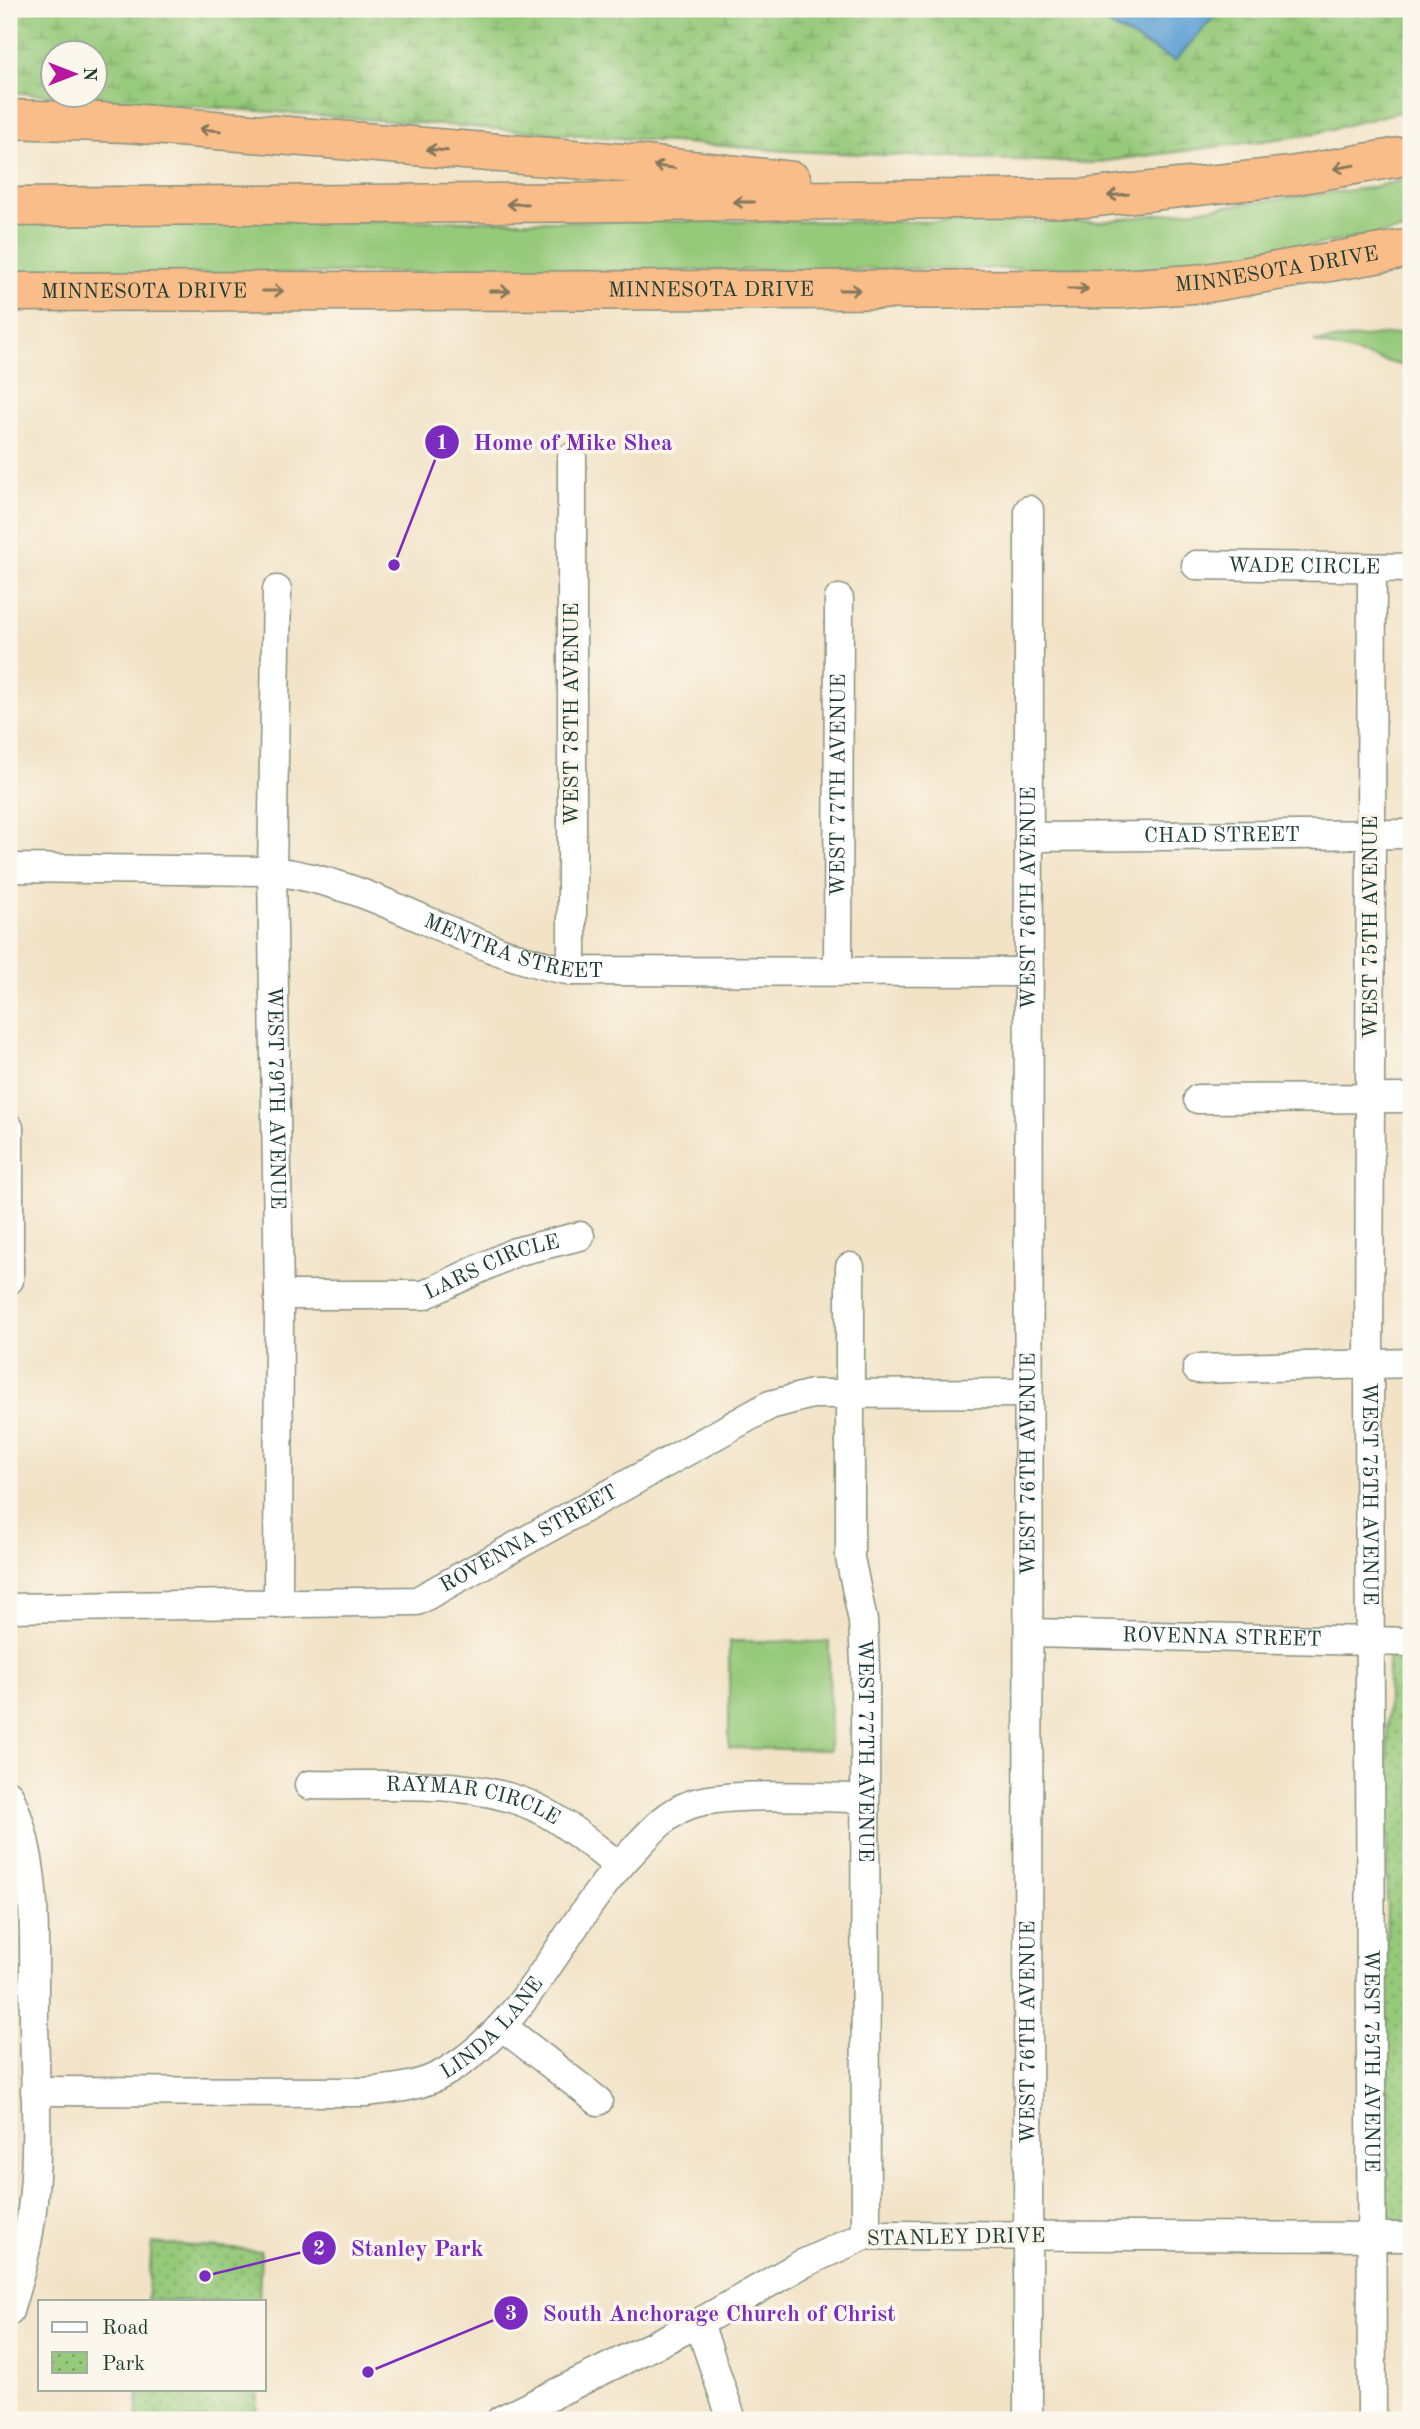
<svg xmlns="http://www.w3.org/2000/svg" width="1420" height="2429" viewBox="0 0 1420 2429" font-family="'Old Standard TT',serif">
	<defs>
		<pattern id="wetland-marsh" width="20" height="14" patternUnits="userSpaceOnUse" patternTransform="scale(1.75)"><rect width="20" height="14" fill="#96c97a"/><path d="M1 5h8M5 5V1M11 12h8M15 12V8" fill="none" stroke="#7aa465"/></pattern>
		<pattern id="park-dots" width="8" height="8" patternUnits="userSpaceOnUse" patternTransform="scale(1.75)"><rect width="8" height="8" fill="#96c97a"/><path d="M2 2h.1M6 6h.1" fill="none" stroke="#7aa465" stroke-width="1.8" stroke-linecap="round"/></pattern>
	</defs>
	<rect width="100%" height="100%" fill="#fbf7ec"/>
	<filter id="ink" filterUnits="userSpaceOnUse"><feTurbulence type="fractalNoise" baseFrequency=".0143" numOctaves="2"/><feDisplacementMap in="SourceGraphic" scale="14" xChannelSelector="R" yChannelSelector="G"/><feConvolveMatrix kernelMatrix="1 2 1 2 8 2 1 2 1" color-interpolation-filters="sRGB"/></filter>
	<filter id="wash" filterUnits="userSpaceOnUse"><feTurbulence type="fractalNoise" baseFrequency=".00686" numOctaves="4" result="noise"/><feDisplacementMap in="SourceGraphic" scale="28" xChannelSelector="R" yChannelSelector="G"/><feGaussianBlur stdDeviation="1.57" result="paint"/><feColorMatrix in="noise" values="0 0 0 0 0 0 0 0 0 0 0 0 0 0 0 0 0 1.4 0 .05"/><feComposite in="paint" operator="in"/></filter>
	<g filter="url(#wash)">
		<rect width="100%" height="100%" fill="#f2e3c7"/>
		<path fill="#96c97a" stroke="#5a8357" stroke-width="2" d="M 1411,178 L 1411,229 L 1167,270 L 1072,268 L 9,275 L 9,220 L 1099,222 L 1369,188 Z
			M 1411,332 L 1411,368 L 1314,342 Z
			M 729,1641 L 829,1642 L 830,1750 L 729,1748 Z"/>
		<path fill="url(#wetland-marsh)" stroke="#5a8357" stroke-width="2" fill-rule="evenodd" d="M 9,9 L 1411,9 L 1411,109 L 1308,135 L 1090,163 L 788,151 L 9,92 ZM 52,52 L 94,52 L 94,94 L 52,94 Z"/>
		<path fill="url(#park-dots)" stroke="#5a8357" stroke-width="2" d="M 1388,1658 L 1411,1658 L 1411,2224 L 1385,2224 Z
			M 152,2243 L 261,2251 L 259,2301 L 147,2301 Z
			M 139,2389 L 257,2389 L 256,2420 L 137,2420 Z"/>
		<path fill="#61a2d4" stroke="#407084" stroke-width="2" d="M 1080,9 L 1214,9 L 1219,11 L 1175,61 Z"/>
	</g>
	<g filter="url(#ink)">
		<g fill="none" stroke-linecap="round" stroke-linejoin="round">
			<defs>
				<g id="minor">
					<path d="M 572,457 L 572,971"/>
					<path id="s1" d="M 1196,565 L 1411,568"/>
					<path id="s2" d="M 1372,568 L 1369,1364 L 1372,2420"/>
					<path id="s3" d="M 277,590 L 272,871 L 279,1295 L 278,1604"/>
					<path id="s4" d="M 1031,837 L 1411,834"/>
					<path id="s5" d="M 9,868 L 272,871 C 381,883 464,953 572,971 L 1029,972"/>
					<path id="s6" d="M 838,971 L 839,599"/>
					<path d="M 1198,1099 L 1411,1098"/>
					<path d="M 9,1128 L 9,1280"/>
					<path id="s7" d="M 850,1267 L 850,1558 L 863,1621 L 865,1663 L 866,2235"/>
					<path id="s8" d="M 279,1295 L 424,1295 L 515,1252 L 580,1236"/>
					<path d="M 1197,1369 L 1411,1363"/>
					<path id="s9" d="M 9,1608 L 417,1601 L 770,1405 L 812,1394 L 1028,1393"/>
					<path id="s10" d="M 1031,1633 L 1411,1642"/>
					<path id="s11" d="M 309,1785 C 383,1787 474,1776 541,1810 C 568,1824 594,1847 619,1866"/>
					<path d="M 9,1795 C 41,1866 33,1945 34,2021 C 35,2085 40,2154 31,2218 C 27,2250 18,2281 9,2311"/>
					<path d="M 503,2027 L 598,2101"/>
					<path id="s12" d="M 35,2091 L 366,2092 C 392,2089 420,2087 444,2073 C 530,2024 565,1921 632,1852 C 649,1834 665,1814 689,1805 C 727,1791 819,1798 863,1798"/>
					<path d="M 699,2323 L 732,2420"/>
					<path d="M 501,2420 L 699,2323 L 800,2265 L 866,2235 L 1411,2237"/>
					<path id="s13" d="M 1028,2420 L 1029,510"/>
				</g>
				<g id="highway">
					<path d="M 9,119 L 128,123 L 635,164 L 792,181"/>
					<path d="M 9,207 L 1087,198 L 1291,176 L 1411,155"/>
					<path id="s14" d="M 9,292 L 1123,289 L 1207,283 L 1411,248"/>
				</g>
			</defs>
			<use href="#minor" stroke="#88907e" stroke-width="31"/>
			<use href="#highway" stroke="#88907e" stroke-width="41"/>
			<use href="#minor" stroke="#fff" stroke-width="28"/>
			<use href="#highway" stroke="#f8bd88" stroke-width="38"/>
		</g>
		<defs><path id="oneway-shaft" d="M-6 0H5M1.5-3L5.5 0L1.5 3" fill="none" stroke-width="1.6" stroke-linecap="round" stroke-linejoin="round" transform="scale(1.75)"/></defs>
		<g stroke="#81775a">
			<use href="#oneway-shaft" transform="translate(210 130) rotate(-175)"/>
			<use href="#oneway-shaft" transform="translate(437 150) rotate(-176)"/>
			<use href="#oneway-shaft" transform="translate(664 167) rotate(-174)"/>
			<use href="#oneway-shaft" transform="translate(1344 167) rotate(170)"/>
			<use href="#oneway-shaft" transform="translate(1118 195) rotate(175)"/>
			<use href="#oneway-shaft" transform="translate(744 202) rotate(180)"/>
			<use href="#oneway-shaft" transform="translate(517 204) rotate(180)"/>
			<use href="#oneway-shaft" transform="translate(1078 289)"/>
			<use href="#oneway-shaft" transform="translate(850 290)"/>
			<use href="#oneway-shaft" transform="translate(273 291)"/>
			<use href="#oneway-shaft" transform="translate(500 291)"/>
		</g>
	</g>
	<g text-anchor="middle" dominant-baseline="central" stroke-width="7" stroke-linejoin="round" paint-order="stroke">
		<g font-size="21" fill="#1f3d34" stroke="#fbf7ec">
			<text stroke="none"><textPath href="#s14" startOffset="1269">MINNESOTA DRIVE</textPath></text>
			<text stroke="none"><textPath href="#s14" startOffset="702">MINNESOTA DRIVE</textPath></text>
			<text stroke="none"><textPath href="#s14" startOffset="135">MINNESOTA DRIVE</textPath></text>
			<text stroke="none"><textPath href="#s1" startOffset="108">WADE CIRCLE</textPath></text>
			<text transform="translate(572 714) rotate(-90)">WEST 78TH AVENUE</text>
			<text stroke="none"><textPath href="#s6" startOffset="186">WEST 77TH AVENUE</textPath></text>
			<text stroke="none"><textPath href="#s4" startOffset="191">CHAD STREET</textPath></text>
			<text stroke="none"><textPath href="#s13" startOffset="1522">WEST 76TH AVENUE</textPath></text>
			<text transform="translate(1371 927) rotate(-90)">WEST 75TH AVENUE</text>
			<text stroke="none"><textPath href="#s5" startOffset="518">MENTRA STREET</textPath></text>
			<text stroke="none"><textPath href="#s3" startOffset="508">WEST 79TH AVENUE</textPath></text>
			<text stroke="none"><textPath href="#s8" startOffset="219">LARS CIRCLE</textPath></text>
			<text stroke="none"><textPath href="#s13" startOffset="956">WEST 76TH AVENUE</textPath></text>
			<text stroke="none"><textPath href="#s2" startOffset="926">WEST 75TH AVENUE</textPath></text>
			<text stroke="none"><textPath href="#s9" startOffset="536">ROVENNA STREET</textPath></text>
			<text stroke="none"><textPath href="#s10" startOffset="191">ROVENNA STREET</textPath></text>
			<text stroke="none"><textPath href="#s7" startOffset="485">WEST 77TH AVENUE</textPath></text>
			<text stroke="none"><textPath href="#s11" startOffset="166">RAYMAR CIRCLE</textPath></text>
			<text stroke="none"><textPath href="#s12" startOffset="478">LINDA LANE</textPath></text>
			<text stroke="none"><textPath href="#s13" startOffset="388">WEST 76TH AVENUE</textPath></text>
			<text stroke="none"><textPath href="#s2" startOffset="1493">WEST 75TH AVENUE</textPath></text>
			<text transform="translate(956 2238) rotate(-1)">STANLEY DRIVE</text>
		</g>
	</g>
	<path fill="none" stroke="#7b2cbf" stroke-width="2.5" d="M394 565L442 442M205 2276L319 2248M368 2372L511 2313"/>
	<g fill="#7b2cbf" stroke="#fbf7ec" stroke-width="2.5">
		<circle cx="394" cy="565" r="7"/>
		<circle cx="205" cy="2276" r="7"/>
		<circle cx="368" cy="2372" r="7"/>
		<circle cx="442" cy="442" r="18"/>
		<circle cx="319" cy="2248" r="18"/>
		<circle cx="511" cy="2313" r="18"/>
	</g>
	<g font-size="21" text-anchor="middle" font-weight="bold" fill="#fff">
		<text x="442" y="449">1</text>
		<text x="319" y="2255">2</text>
		<text x="511" y="2320">3</text>
	</g>
	<g font-size="23" text-anchor="middle" font-weight="bold" fill="#7b2cbf" stroke="#fbf7ec" stroke-width="7" stroke-linejoin="round" paint-order="stroke">
		<text x="573" y="450">Home of Mike Shea</text>
		<text x="417" y="2256">Stanley Park</text>
		<text x="719" y="2321">South Anchorage Church of Christ</text>
	</g>
	<rect width="1420" height="2429" fill="none" stroke="#fbf7ec" stroke-width="35"/>
	<rect x="38" y="2300" width="228" height="91" fill="#fbf7ec" stroke="#a3ada2" stroke-width="2"/>
	<rect x="52" y="2322" width="35" height="10" fill="#ffffff" stroke="#a3ada2" stroke-width="2"/>
	<text x="102" y="2334" font-size="21" fill="#1f3d34">Road</text>
	<rect x="52" y="2352" width="35" height="21" fill="url(#park-dots)" stroke="#a3ada2" stroke-width="2"/>
	<text x="102" y="2370" font-size="21" fill="#1f3d34">Park</text>
	<g transform="translate(74 74) rotate(90)"><circle r="33" fill="#fbf7ec" stroke="#a3ada2" stroke-width="2"/>
	<path d="M0-5L12 26L0 18L-12 26Z" fill="#b5179e"/>
	<text y="-10" font-size="19" font-weight="bold" text-anchor="middle" fill="#1f3d34">N</text>
	</g>
</svg>
